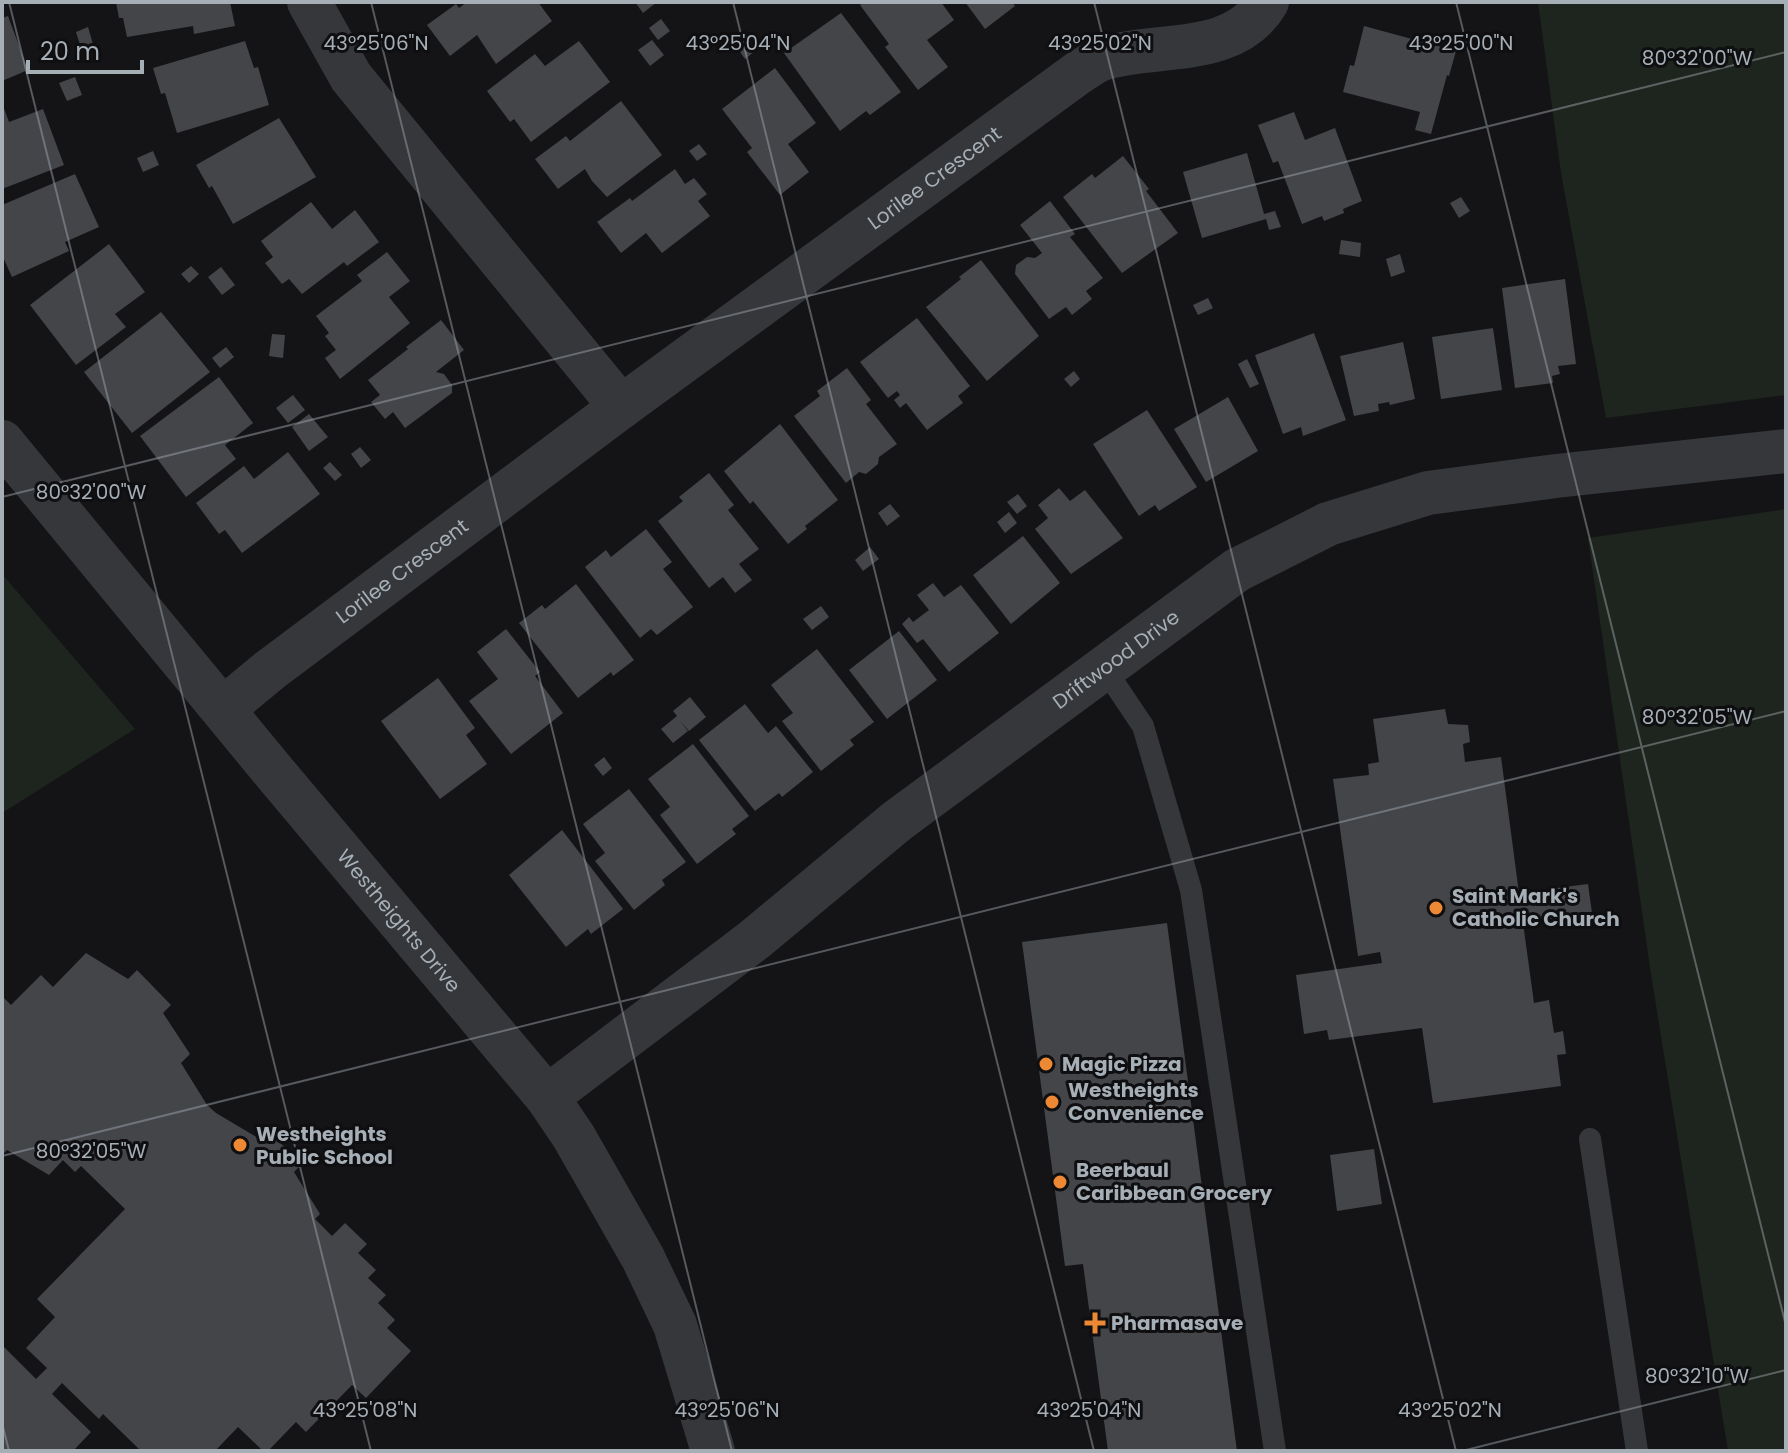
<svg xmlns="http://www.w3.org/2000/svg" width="1788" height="1453" viewBox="0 0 1788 1453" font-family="Poppins,sans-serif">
	<rect width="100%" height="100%" fill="#141416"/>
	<path fill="#1e251e" d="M 1538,2 L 1786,2 L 1786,395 L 1606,418 L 1561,173 Z
		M 1786,509 L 1786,1451 L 1728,1451 L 1651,974 L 1588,538 Z
		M 2,574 L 135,729 L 2,813 Z"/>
	<path fill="#434549" d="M 116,2 L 230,2 L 235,26 L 194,34 L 193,26 L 127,37 L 123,18 L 119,18 Z
		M 467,2 L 538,2 L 552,21 L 496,64 L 477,35 L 450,56 L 427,25 L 456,4 L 459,8 Z
		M 635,2 L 657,2 L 643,13 Z
		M 864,2 L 941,2 L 954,20 L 927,40 L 948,67 L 918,90 L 885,47 L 889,44 L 860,5 Z
		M 965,2 L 1012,2 L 1015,6 L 985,29 Z
		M 841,13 L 901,92 L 870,115 L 866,111 L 840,131 L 784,53 Z
		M 8,16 L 28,70 L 2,81 L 2,18 Z
		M 661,19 L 670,31 L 658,40 L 649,28 Z
		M 1364,26 L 1456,51 L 1449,76 L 1447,75 L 1431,134 L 1415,130 L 1420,112 L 1343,92 L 1350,65 L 1354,66 Z
		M 88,27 L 93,44 L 81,48 L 76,32 Z
		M 652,40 L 664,55 L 650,66 L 638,50 Z
		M 245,41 L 254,68 L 258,67 L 269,105 L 177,133 L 165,93 L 161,94 L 153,68 Z
		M 579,41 L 610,82 L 531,142 L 514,119 L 510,122 L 487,91 L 535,54 L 545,66 Z
		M 748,42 L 755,51 L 745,59 L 738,49 Z
		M 775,68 L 816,123 L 788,144 L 809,172 L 780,195 L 747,152 L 752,148 L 722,109 Z
		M 75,77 L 82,95 L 67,101 L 59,83 Z
		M 621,101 L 662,155 L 607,197 L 592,181 L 585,169 L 558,189 L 535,159 L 566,136 L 570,141 Z
		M 2,103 L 9,122 L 43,109 L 64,165 L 2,189 Z
		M 1294,112 L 1305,140 L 1335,128 L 1362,201 L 1343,209 L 1344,213 L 1324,221 L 1322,216 L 1302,224 L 1278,161 L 1273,163 L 1258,125 Z
		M 279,118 L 316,177 L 233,224 L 212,186 L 209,188 L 196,165 Z
		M 699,144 L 707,154 L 697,161 L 689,151 Z
		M 153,151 L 159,165 L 143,172 L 137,158 Z
		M 1247,153 L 1264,214 L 1275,211 L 1281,227 L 1269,230 L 1266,219 L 1202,238 L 1183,172 Z
		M 1123,156 L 1149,189 L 1146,191 L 1178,233 L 1122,273 L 1063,197 L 1092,174 L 1095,178 Z
		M 675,169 L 685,184 L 694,178 L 707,194 L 698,201 L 710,216 L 662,253 L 646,233 L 621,253 L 597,222 L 630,198 L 632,201 Z
		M 75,174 L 99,227 L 65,242 L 69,251 L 12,277 L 2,255 L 2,205 Z
		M 1461,197 L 1470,211 L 1459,218 L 1450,203 Z
		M 1050,201 L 1075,234 L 1070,237 L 1103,278 L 1086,291 L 1092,299 L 1072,315 L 1066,307 L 1049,319 L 1015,274 L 1016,265 L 1027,257 L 1035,258 L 1042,253 L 1020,225 Z
		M 311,202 L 332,229 L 355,210 L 379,242 L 347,266 L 344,262 L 302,294 L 289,279 L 282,284 L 265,263 L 273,257 L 261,241 Z
		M 1341,240 L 1361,243 L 1360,257 L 1339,254 Z
		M 109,244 L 145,292 L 115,314 L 126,327 L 76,365 L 30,305 Z
		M 387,252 L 410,281 L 389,297 L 410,323 L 340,379 L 325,358 L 336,350 L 325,336 L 329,333 L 316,316 L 362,281 L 357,275 Z
		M 1400,254 L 1405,272 L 1391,277 L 1386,259 Z
		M 981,260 L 1039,336 L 987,381 L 926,307 L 961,279 L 959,277 Z
		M 191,266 L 199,274 L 189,283 L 181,274 Z
		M 221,267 L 235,285 L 222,295 L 208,277 Z
		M 1565,279 L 1576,364 L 1558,366 L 1560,374 L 1552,376 L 1553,383 L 1515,388 L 1502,288 Z
		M 1208,298 L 1213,308 L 1198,315 L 1193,305 Z
		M 161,312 L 210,372 L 132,433 L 84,372 Z
		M 917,318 L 970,386 L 958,396 L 963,403 L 927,430 L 906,403 L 900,408 L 894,400 L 900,395 L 897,391 L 888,398 L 860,362 Z
		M 441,320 L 464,350 L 436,372 L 444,374 L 452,385 L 452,393 L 405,428 L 393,412 L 385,419 L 371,402 L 380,395 L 368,380 L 408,349 L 406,347 Z
		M 1493,328 L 1502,390 L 1441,399 L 1432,337 Z
		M 1314,333 L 1346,420 L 1303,436 L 1301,427 L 1283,434 L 1255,355 Z
		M 272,334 L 285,335 L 283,358 L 269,356 Z
		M 1403,342 L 1415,399 L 1390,405 L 1389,402 L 1378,404 L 1379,411 L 1354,416 L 1340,356 Z
		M 226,347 L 234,357 L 220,368 L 212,358 Z
		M 1247,359 L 1259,384 L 1250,388 L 1238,364 Z
		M 847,368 L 871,400 L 866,404 L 897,444 L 879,457 L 878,464 L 866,474 L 859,472 L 846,483 L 794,416 L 820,396 L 817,391 Z
		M 1074,371 L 1080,379 L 1071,387 L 1064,379 Z
		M 219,377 L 253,423 L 225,445 L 236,459 L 186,497 L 140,436 Z
		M 293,395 L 305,410 L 288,423 L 276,408 Z
		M 1228,397 L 1258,451 L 1206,482 L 1174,429 Z
		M 1147,410 L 1197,487 L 1159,511 L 1155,505 L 1139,516 L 1093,444 Z
		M 309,414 L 328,437 L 309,451 L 292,427 Z
		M 780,424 L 838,500 L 805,526 L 807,529 L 788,544 L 753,501 L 750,504 L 724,471 Z
		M 360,447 L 371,460 L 361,468 L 351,454 Z
		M 288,452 L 320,494 L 242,553 L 225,530 L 219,534 L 196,503 L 244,466 L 254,479 Z
		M 330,462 L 342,475 L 335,481 L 323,468 Z
		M 709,473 L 734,505 L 728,510 L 759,549 L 739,564 L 752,580 L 735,593 L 723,577 L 709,588 L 658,521 L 683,501 L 679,497 Z
		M 1059,488 L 1070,501 L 1085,490 L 1123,538 L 1071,574 L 1035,529 L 1048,518 L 1038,505 Z
		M 1018,494 L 1027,506 L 1017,514 L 1007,502 Z
		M 890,504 L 900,516 L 887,526 L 878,513 Z
		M 1009,512 L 1017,523 L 1005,533 L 997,522 Z
		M 646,529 L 672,562 L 663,569 L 693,607 L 657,635 L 651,629 L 640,638 L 585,567 L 606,550 L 611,557 Z
		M 1023,536 L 1060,583 L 1011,624 L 973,575 Z
		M 870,547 L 879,559 L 863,571 L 855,560 Z
		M 933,583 L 944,597 L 961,585 L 999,633 L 949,672 L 923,639 L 917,643 L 902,624 L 909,617 L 913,622 L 929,610 L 917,595 Z
		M 576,584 L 634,660 L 613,676 L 611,672 L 578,698 L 519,623 L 542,605 L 545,609 Z
		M 821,606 L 829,617 L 812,630 L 803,619 Z
		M 506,629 L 540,672 L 535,676 L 563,713 L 511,754 L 469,701 L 498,679 L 477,652 Z
		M 899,631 L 937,680 L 887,719 L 849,670 Z
		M 817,649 L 874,722 L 850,740 L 854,745 L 821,771 L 782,721 L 793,713 L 771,685 Z
		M 438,678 L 475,728 L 466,735 L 487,764 L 440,799 L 381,721 Z
		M 690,697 L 706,717 L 689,731 L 680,721 L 688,731 L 673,743 L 661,729 L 677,716 L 673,711 Z
		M 745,704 L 768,733 L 776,726 L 813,772 L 782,797 L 779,793 L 755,811 L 699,740 Z
		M 1445,709 L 1448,724 L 1468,725 L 1470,742 L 1463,744 L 1465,762 L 1501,757 L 1519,893 L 1588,884 L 1592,913 L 1523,923 L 1534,1003 L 1549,1000 L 1554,1033 L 1563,1031 L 1566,1054 L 1557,1055 L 1561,1086 L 1433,1103 L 1422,1028 L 1329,1040 L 1327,1030 L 1304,1034 L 1296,975 L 1382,963 L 1380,952 L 1358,956 L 1333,779 L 1369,775 L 1368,764 L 1379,762 L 1373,719 Z
		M 693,744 L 749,816 L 732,829 L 736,834 L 697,864 L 660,815 L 670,807 L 648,779 Z
		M 604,757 L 612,768 L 603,776 L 594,765 Z
		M 629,789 L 686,862 L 662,880 L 665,885 L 634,910 L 595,861 L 605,853 L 583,824 Z
		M 562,830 L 623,909 L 591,934 L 588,929 L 566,947 L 509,875 Z
		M 1167,923 L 1237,1451 L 1108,1451 L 1083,1264 L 1065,1266 L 1022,942 Z
		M 86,953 L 128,979 L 137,970 L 171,1005 L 163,1013 L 190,1054 L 181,1063 L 207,1105 L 216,1113 L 258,1138 L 266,1129 L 302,1164 L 294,1172 L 320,1214 L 315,1219 L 332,1236 L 345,1223 L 367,1244 L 358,1253 L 376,1270 L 368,1278 L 386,1295 L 378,1303 L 395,1320 L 387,1328 L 411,1351 L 366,1398 L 352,1385 L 306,1432 L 296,1422 L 268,1451 L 263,1451 L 238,1427 L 215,1451 L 141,1451 L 103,1414 L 99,1419 L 62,1383 L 52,1394 L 91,1432 L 73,1451 L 2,1451 L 2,1345 L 36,1379 L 47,1368 L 26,1348 L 55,1317 L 37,1299 L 125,1209 L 81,1166 L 75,1172 L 63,1160 L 49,1175 L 7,1150 L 2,1155 L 2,998 L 3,997 L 11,1005 L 41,975 L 53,987 Z
		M 1374,1149 L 1382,1204 L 1337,1211 L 1330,1155 Z"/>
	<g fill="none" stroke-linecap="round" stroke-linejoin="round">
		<path stroke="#35373a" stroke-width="22" d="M 1104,668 L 1143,726 L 1191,890 L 1275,1451
			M 1590,1139 L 1637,1451"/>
		<g stroke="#35373a" stroke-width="44">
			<path d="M 309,2 L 351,77 L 621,407"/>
			<path id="s1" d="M 223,709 L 270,670 L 621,407 L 1078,73 C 1086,68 1095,61 1105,58 C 1159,42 1234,58 1267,2"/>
		</g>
		<g stroke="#35373a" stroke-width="44">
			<path id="s2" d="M 2,442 L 274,772 L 547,1097 L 574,1137 L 643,1258 L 675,1325 L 713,1451"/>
			<path id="s3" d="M 547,1097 L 754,940 L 897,821 L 1237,570 L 1328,524 L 1428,493 L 1556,476 L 1786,451"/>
		</g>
	</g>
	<path fill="none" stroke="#a6aeb6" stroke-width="2" stroke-opacity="0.45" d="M 9,2 L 371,1451M 371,2 L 732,1451M 733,2 L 1094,1451M 1094,2 L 1456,1451M 1456,2 L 1786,1326M 2,497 L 1786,52M 2,1156 L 1786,711M 2,1423 L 9,1451M 1462,1451 L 1786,1370"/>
	<g fill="#ed8834" stroke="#0f0f11" stroke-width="3">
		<circle cx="1436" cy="908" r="8"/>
		<circle cx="1046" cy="1064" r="8"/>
		<circle cx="1052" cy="1102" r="8"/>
		<circle cx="240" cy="1145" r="8"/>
		<circle cx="1060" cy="1182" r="8"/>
		<path d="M1091 1311h8v8h8v8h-8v8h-8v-8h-8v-8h8z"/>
	</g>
	<g text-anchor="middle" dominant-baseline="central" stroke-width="6" stroke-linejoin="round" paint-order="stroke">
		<g font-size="20" fill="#a6aeb6" stroke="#0f0f11">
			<text stroke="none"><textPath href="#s1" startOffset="888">Lorilee Crescent</textPath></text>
			<text stroke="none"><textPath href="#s1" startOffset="226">Lorilee Crescent</textPath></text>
			<text stroke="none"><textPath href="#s3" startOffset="718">Driftwood Drive</textPath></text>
			<text stroke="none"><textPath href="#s2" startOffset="622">Westheights Drive</textPath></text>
		</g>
		<g font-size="20" font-weight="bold" fill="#a6aeb6" stroke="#0f0f11" text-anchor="start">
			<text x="1452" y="896">Saint Mark's<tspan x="1452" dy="23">Catholic Church</tspan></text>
			<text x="1062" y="1064">Magic Pizza</text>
			<text x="1068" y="1090">Westheights<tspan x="1068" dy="23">Convenience</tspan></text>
			<text x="256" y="1134">Westheights<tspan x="256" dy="23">Public School</tspan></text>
			<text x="1076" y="1170">Beerbaul<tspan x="1076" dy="23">Caribbean Grocery</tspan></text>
			<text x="1111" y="1323">Pharmasave</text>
		</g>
	</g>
	<g font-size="20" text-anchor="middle" fill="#a6aeb6" stroke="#0f0f11" stroke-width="6" stroke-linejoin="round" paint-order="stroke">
		<text x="376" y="50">43°25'06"N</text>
		<text x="738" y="50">43°25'04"N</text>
		<text x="1100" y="50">43°25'02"N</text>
		<text x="1461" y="50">43°25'00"N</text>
		<text x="1697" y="65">80°32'00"W</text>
		<text x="91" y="499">80°32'00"W</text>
		<text x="1697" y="724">80°32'05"W</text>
		<text x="91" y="1158">80°32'05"W</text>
		<text x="1697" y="1383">80°32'10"W</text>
		<text x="365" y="1417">43°25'08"N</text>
		<text x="727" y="1417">43°25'06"N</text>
		<text x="1089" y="1417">43°25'04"N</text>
		<text x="1450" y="1417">43°25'02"N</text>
	</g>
	<rect width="1788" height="1453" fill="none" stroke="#a6aeb6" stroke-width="8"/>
	<path d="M28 60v12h114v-12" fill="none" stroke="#a6aeb6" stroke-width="4"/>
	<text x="40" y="60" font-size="24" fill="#a6aeb6" stroke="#0f0f11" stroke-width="6" paint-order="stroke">20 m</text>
</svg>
